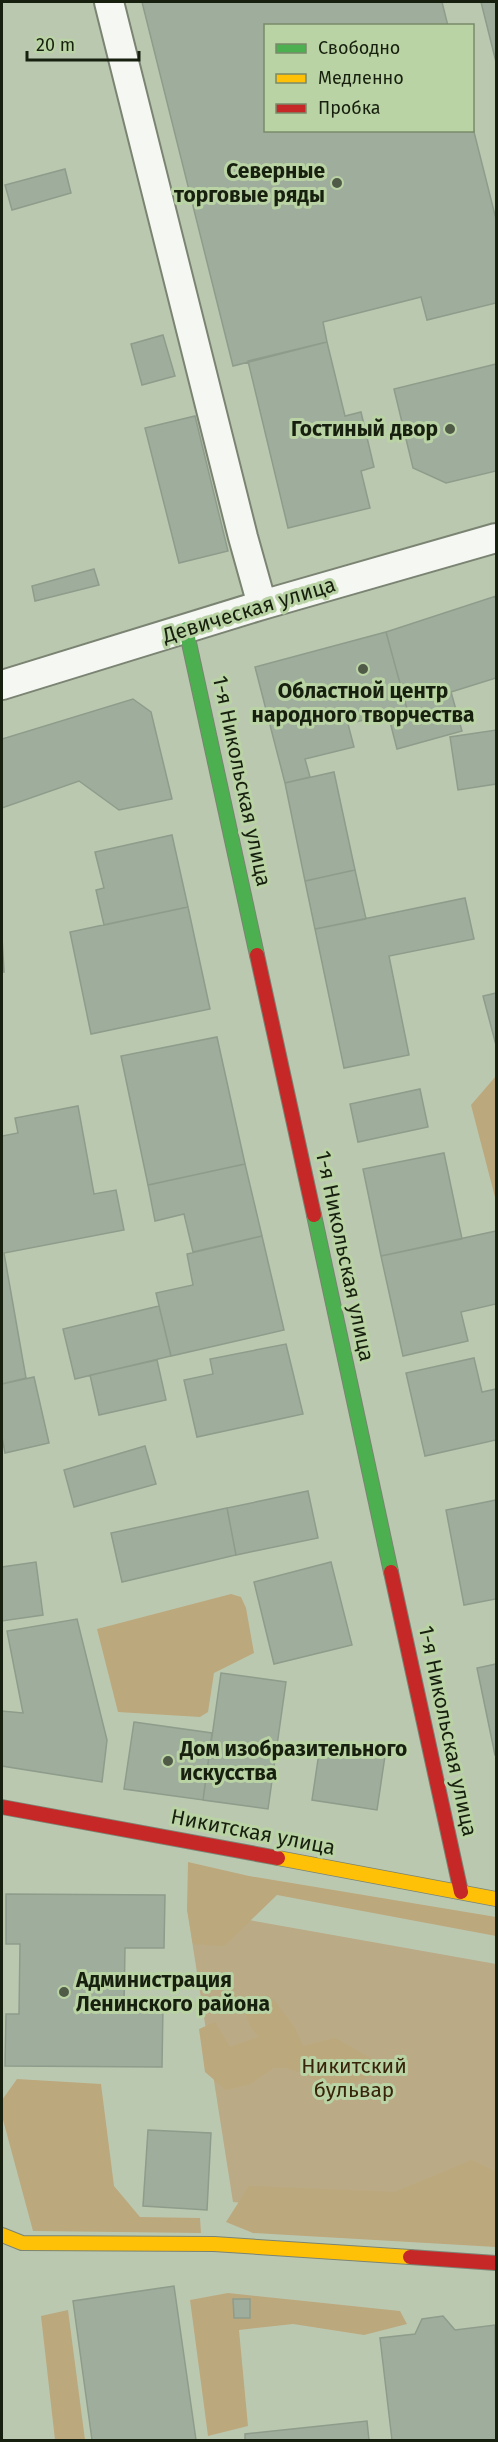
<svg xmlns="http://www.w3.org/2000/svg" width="498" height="2442" viewBox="0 0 498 2442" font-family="'Fira Sans',sans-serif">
	<rect width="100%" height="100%" fill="#bbc8b0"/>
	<path fill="#baaa85" d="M 187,1909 L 496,1964 L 496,2232 L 233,2202 Z"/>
	<path fill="#bca87d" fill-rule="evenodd" d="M 496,1076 L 496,1201 L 471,1105 Z
		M 231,1594 L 241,1597 L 246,1608 L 254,1653 L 214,1673 L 208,1712 L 200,1717 L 118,1712 L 97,1629 Z
		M 188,1862 L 249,1876 L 496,1917 L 496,1936 L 277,1895 L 224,1946 L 193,1944 L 187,1909 Z
		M 273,1999 L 295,2028 L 303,2046 L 335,2038 L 377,2062 L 377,2074 L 334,2090 L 300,2072 L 286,2068 L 273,2068 L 250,2084 L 226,2090 L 205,2072 L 199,2029 L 215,2022 L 230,2047 L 259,2037 L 250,2026 L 244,2009 Z
		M 17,2079 L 101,2084 L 114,2186 L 140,2217 L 200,2218 L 201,2233 L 33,2231 L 2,2116 L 2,2100 Z
		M 472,2160 L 496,2172 L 496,2247 L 253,2233 L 226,2222 L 249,2186 L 395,2192 Z
		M 228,2293 L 400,2311 L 407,2324 L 364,2335 L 293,2324 L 239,2330 L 248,2426 L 208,2436 L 190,2300 ZM 234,2299 L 250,2299 L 250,2317 L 234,2317 Z
		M 68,2310 L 85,2440 L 55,2440 L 41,2316 Z"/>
	<path fill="#9fad9c" stroke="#8e9c8b" stroke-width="1.5" d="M 142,2 L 442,2 L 448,26 L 266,26 L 266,130 L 472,130 L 472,124 L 496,219 L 496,303 L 427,320 L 421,297 L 323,322 L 327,342 L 233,366 Z
		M 481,2 L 496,2 L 496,62 Z
		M 65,169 L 71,193 L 12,210 L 5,185 Z
		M 163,335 L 175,376 L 142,385 L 131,344 Z
		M 327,342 L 345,416 L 361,412 L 374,467 L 361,471 L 370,508 L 288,528 L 248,361 Z
		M 496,364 L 496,471 L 446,483 L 413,468 L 394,389 Z
		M 195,416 L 228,551 L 179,563 L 145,428 Z
		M 94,569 L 99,585 L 35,601 L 32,586 Z
		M 496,596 L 496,678 L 451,692 L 462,731 L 397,749 L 388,714 L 407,709 L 386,632 Z
		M 386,632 L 407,709 L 348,724 L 354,747 L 305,759 L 310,777 L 285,783 L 255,667 Z
		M 133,699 L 151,712 L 172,799 L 119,810 L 79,781 L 2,808 L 2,739 Z
		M 496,730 L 496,784 L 458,790 L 450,737 Z
		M 334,772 L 355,870 L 305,881 L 285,783 Z
		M 172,835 L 188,907 L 104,925 L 96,890 L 104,888 L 95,852 Z
		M 355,870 L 366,919 L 315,929 L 305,881 Z
		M 465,898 L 474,939 L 389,956 L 409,1055 L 344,1068 L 315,929 Z
		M 188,907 L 210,1009 L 91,1034 L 70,932 Z
		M 2,937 L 4,972 L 2,972 Z
		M 496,993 L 496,1045 L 483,996 Z
		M 217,1037 L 245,1164 L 148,1185 L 121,1056 Z
		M 420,1089 L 428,1127 L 358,1142 L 350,1104 Z
		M 78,1106 L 94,1194 L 116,1190 L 124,1230 L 4,1253 L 26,1378 L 2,1384 L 2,1136 L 18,1133 L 15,1118 Z
		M 444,1153 L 462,1239 L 381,1256 L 363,1169 Z
		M 245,1164 L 262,1236 L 193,1252 L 184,1214 L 155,1221 L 148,1185 Z
		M 496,1231 L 496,1304 L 461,1312 L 468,1341 L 403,1356 L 381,1256 Z
		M 262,1236 L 284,1330 L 171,1356 L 156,1293 L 193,1285 L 187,1254 Z
		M 159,1306 L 171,1356 L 75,1379 L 63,1329 Z
		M 286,1344 L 303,1414 L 197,1437 L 184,1380 L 213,1374 L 210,1359 Z
		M 474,1358 L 482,1392 L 496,1389 L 496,1440 L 425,1456 L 406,1373 Z
		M 157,1360 L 166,1400 L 99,1415 L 90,1375 Z
		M 34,1377 L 49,1443 L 5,1453 L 2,1437 L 2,1384 Z
		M 145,1446 L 156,1484 L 74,1507 L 64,1470 Z
		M 308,1491 L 318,1538 L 236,1555 L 227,1508 Z
		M 496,1500 L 496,1599 L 464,1605 L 446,1510 Z
		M 227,1508 L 236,1555 L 122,1582 L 111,1533 Z
		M 36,1562 L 43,1615 L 2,1621 L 2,1567 Z
		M 331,1562 L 352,1645 L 274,1664 L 254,1582 Z
		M 77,1619 L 107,1740 L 102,1782 L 2,1766 L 2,1711 L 23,1713 L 7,1631 Z
		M 496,1664 L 496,1755 L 495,1755 L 477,1668 Z
		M 221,1673 L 286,1682 L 268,1809 L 203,1800 Z
		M 134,1722 L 212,1733 L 203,1800 L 124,1789 Z
		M 320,1746 L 385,1756 L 377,1810 L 312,1800 Z
		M 6,1894 L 165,1895 L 164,1948 L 125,1948 L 124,2005 L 163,2006 L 162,2067 L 5,2066 L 6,2014 L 19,2014 L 20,1944 L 6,1944 Z
		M 148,2130 L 211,2133 L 207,2210 L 143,2206 Z
		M 174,2286 L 196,2440 L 92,2440 L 73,2301 Z
		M 233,2299 L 250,2299 L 250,2318 L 234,2318 Z
		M 443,2316 L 455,2330 L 495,2325 L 496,2440 L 392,2440 L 380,2338 L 415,2334 L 422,2319 Z
		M 367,2421 L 369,2440 L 245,2440 L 245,2434 Z"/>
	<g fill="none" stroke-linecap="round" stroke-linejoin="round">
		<defs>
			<path id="street" d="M 109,2 L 243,537 L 262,605
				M 2,685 L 262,605 L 496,538"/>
			<path id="fast" d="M 186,629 L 257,955
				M 314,1215 L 391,1572"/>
			<path id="slow" d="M 278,1858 L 496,1899
				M 2,2235 L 22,2243 L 214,2244 L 410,2257"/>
			<path id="jam" d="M 257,955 L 314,1215
				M 391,1572 L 461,1892
				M 2,1807 L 278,1858
				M 410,2257 L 496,2263"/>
		</defs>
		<use href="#street" stroke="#7b8472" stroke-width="32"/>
		<use href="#fast" stroke="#7b8472" stroke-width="16"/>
		<use href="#slow" stroke="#7b8472" stroke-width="16"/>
		<use href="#jam" stroke="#7b8472" stroke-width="16"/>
		<use href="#street" stroke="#f5f7f3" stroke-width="28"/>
		<use href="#fast" stroke="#4caf50" stroke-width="14"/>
		<use href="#slow" stroke="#ffc107" stroke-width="14"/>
		<use href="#jam" stroke="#c62828" stroke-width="14"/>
	</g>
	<g fill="#505b47" stroke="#bad3a5" stroke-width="2">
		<circle cx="337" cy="183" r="6"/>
		<circle cx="450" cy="429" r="6"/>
		<circle cx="363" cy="669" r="6"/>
		<circle cx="168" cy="1761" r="6"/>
		<circle cx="64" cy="1992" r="6"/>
	</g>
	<g text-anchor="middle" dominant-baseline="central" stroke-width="6" stroke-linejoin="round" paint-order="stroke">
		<g font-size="21" font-weight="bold" fill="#17200e" stroke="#bad3a5" text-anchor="end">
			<text x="325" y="171">Северные<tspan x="325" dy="24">торговые ряды</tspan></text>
			<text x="438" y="429">Гостиный двор</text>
			<text x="363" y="691" text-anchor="middle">Областной центр<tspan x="363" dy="24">народного творчества</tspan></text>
			<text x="180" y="1749" text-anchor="start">Дом изобразительного<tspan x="180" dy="24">искусства</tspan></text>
			<text x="76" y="1980" text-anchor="start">Администрация<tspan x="76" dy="24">Ленинского района</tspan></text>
		</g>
		<g font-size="21" fill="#17200e" stroke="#bad3a5">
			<text transform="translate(249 610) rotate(-17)">Девическая улица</text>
			<text transform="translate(242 781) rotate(78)">1-я Никольская улица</text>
			<text transform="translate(345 1256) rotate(78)">1-я Никольская улица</text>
			<text transform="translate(448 1731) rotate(78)">1-я Никольская улица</text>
			<text transform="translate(253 1832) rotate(11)">Никитская улица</text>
		</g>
		<g font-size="21" fill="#38240a" stroke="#bad3a5">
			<text x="354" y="2066">Никитский<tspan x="354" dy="24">бульвар</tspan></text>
		</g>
	</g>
	<rect width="498" height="2442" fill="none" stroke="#17200e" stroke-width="6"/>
	<rect x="264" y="24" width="210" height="108" fill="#bad3a5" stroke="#798b69" stroke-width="1.5"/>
	<rect x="276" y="44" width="30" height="9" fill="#4caf50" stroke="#798b69" stroke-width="1.5"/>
	<text x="318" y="54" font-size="18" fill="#17200e">Свободно</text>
	<rect x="276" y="74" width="30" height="9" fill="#ffc107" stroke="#798b69" stroke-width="1.5"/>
	<text x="318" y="84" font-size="18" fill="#17200e">Медленно</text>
	<rect x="276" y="104" width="30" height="9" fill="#c62828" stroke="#798b69" stroke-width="1.5"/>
	<text x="318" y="114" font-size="18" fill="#17200e">Пробка</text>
	<path d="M27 51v9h112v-9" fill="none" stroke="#17200e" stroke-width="3"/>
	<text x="36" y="51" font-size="18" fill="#17200e" stroke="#bad3a5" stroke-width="4.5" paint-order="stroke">20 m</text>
</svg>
